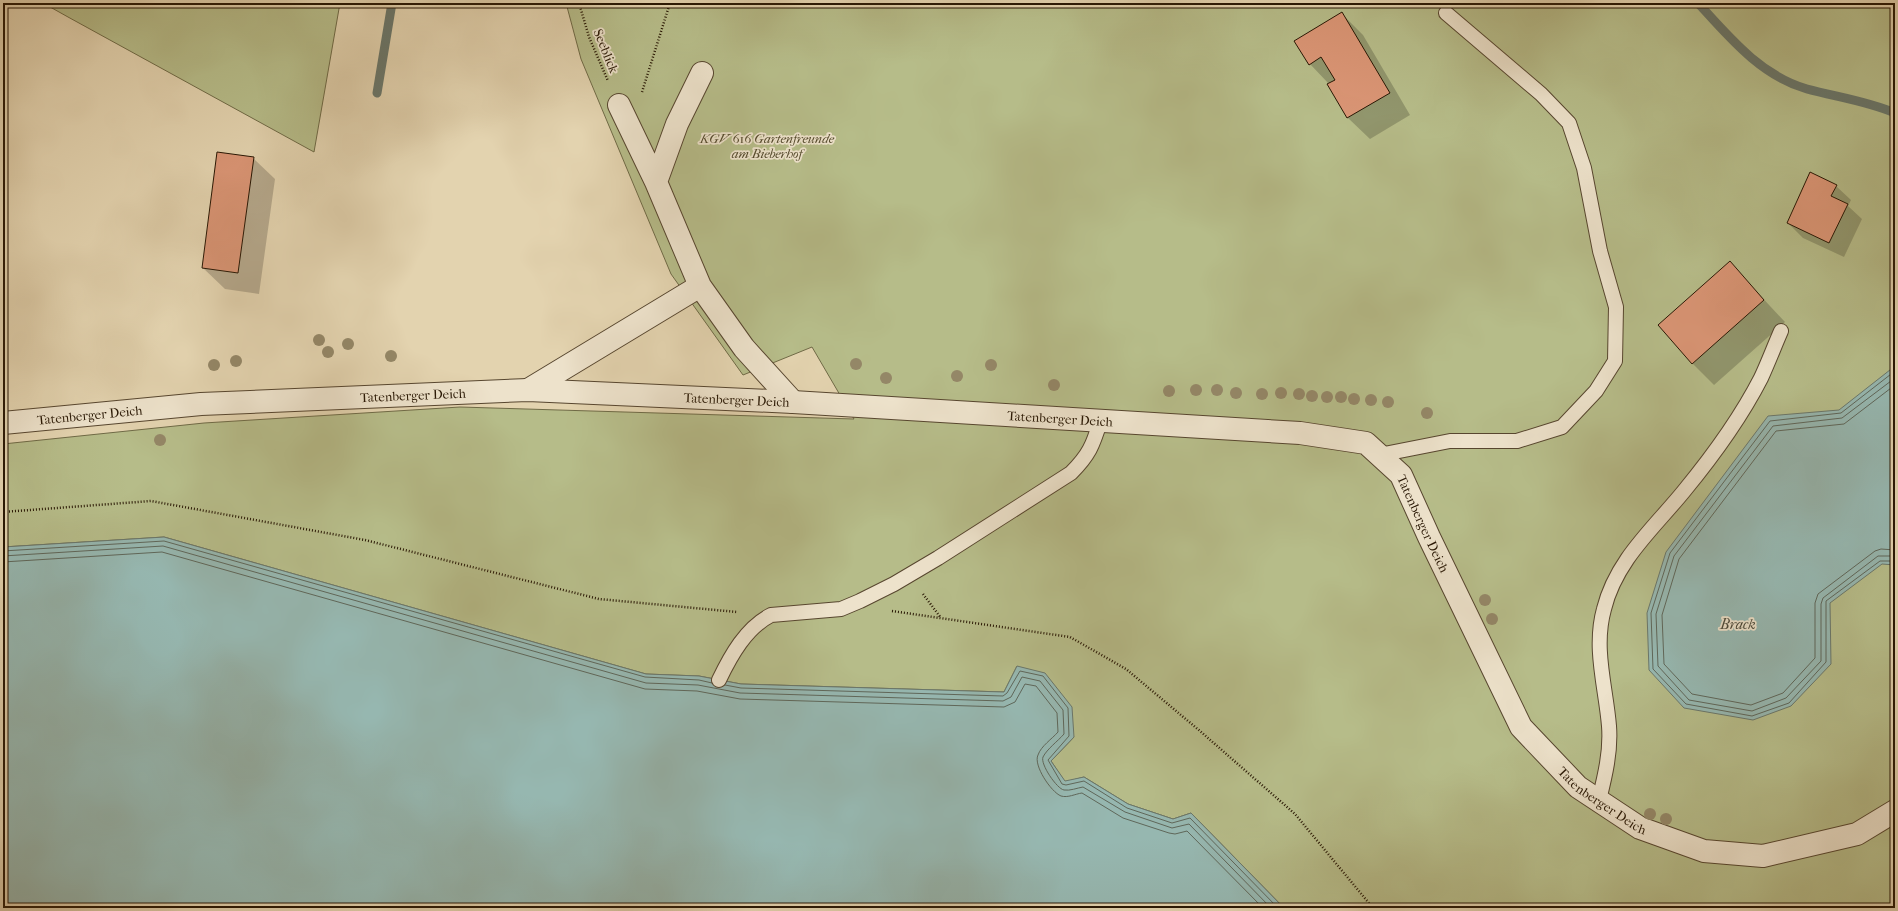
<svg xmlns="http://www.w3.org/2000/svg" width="1898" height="911" viewBox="0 0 1898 911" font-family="'IM FELL French Canon',serif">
	<rect width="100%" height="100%" fill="#e3d3af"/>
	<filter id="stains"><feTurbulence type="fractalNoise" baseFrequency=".005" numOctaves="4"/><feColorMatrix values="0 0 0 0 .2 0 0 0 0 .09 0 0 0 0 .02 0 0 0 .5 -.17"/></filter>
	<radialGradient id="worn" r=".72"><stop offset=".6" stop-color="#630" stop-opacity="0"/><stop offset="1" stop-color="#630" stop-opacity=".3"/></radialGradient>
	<path fill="#b6bc89" stroke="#6f6a46" d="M 43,3 L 340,3 L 314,152 L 68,17 Z
		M 566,3 L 1895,3 L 1895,908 L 1284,908 L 1191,813 L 1173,819 L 1128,804 L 1084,777 L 1065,782 L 1051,761 L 1074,737 L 1017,666 L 1004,692 L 741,684 L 699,676 L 646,674 L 164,537 L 3,547 L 3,444 L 204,423 L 460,407 L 854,419 L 812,347 L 743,375 L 671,274 L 581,59 Z"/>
	<path fill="#96b7b0" stroke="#6a776b" d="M 1895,366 L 1895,565 L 1882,564 L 1830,603 L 1831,664 L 1791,706 L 1753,720 L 1684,708 L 1649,670 L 1647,613 L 1666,552 L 1768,416 L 1839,410 Z
		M 164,537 L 646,674 L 699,676 L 741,684 L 1004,692 L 1017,666 L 1045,673 L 1072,707 L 1074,737 L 1051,761 L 1065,781 L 1084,777 L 1128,804 L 1173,819 L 1191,813 L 1284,908 L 3,908 L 3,547 Z"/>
	<path fill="#0003" d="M 1342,14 L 1363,35 L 1410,115 L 1370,139 L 1348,118 L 1329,84 L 1310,64 Z
		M 253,158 L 275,179 L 259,294 L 225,289 L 203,268 Z
		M 1836,186 L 1851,200 L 1848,206 L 1862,219 L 1844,257 L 1803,238 L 1788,223 Z
		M 1730,263 L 1785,322 L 1714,385 L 1692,363 Z"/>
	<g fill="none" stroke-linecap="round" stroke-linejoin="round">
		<path stroke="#5f675a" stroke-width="1" d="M 1895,371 L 1841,413 L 1770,421 L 1670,553 L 1651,613 L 1653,669 L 1686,704 L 1752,716 L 1789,703 L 1826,662 L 1826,601 L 1880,561 L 1895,561
			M 1895,378 L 1842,418 L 1773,426 L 1674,556 L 1656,614 L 1658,666 L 1689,700 L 1752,711 L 1786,698 L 1821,661 L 1821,604 L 1823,598 L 1878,556 L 1895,556
			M 1895,385 L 1844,424 L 1776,431 L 1679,559 L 1662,615 L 1664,664 L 1692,694 L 1751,705 L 1783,693 L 1815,658 L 1815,603 L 1818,594 L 1875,551 L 1881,549 L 1895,550
			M 3,551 L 164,541 L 645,677 L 699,680 L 712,683
			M 3,556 L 163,546 L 646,683 L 698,685 L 740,693 L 1003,701 L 1011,697 L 1022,677 L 1040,681 L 1063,710 L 1064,734 C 1058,741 1047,749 1043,757 C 1040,764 1057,789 1064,790 C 1070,791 1077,788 1083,787 L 1125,812 L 1172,828 L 1189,824 L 1271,908
			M 3,562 L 162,552 L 645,689 L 697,691 L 740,699 L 1004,707 L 1015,702 L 1025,684 L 1036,686 L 1057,713 L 1058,732 C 1052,739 1041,746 1038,755 C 1033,765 1051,792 1061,796 C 1068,798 1075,794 1082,793 L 1123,818 L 1169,833 L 1175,834 L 1187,831 L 1263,908
			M 725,685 L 741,688 L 1003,696 L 1007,693 L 1020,671 L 1043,676 L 1068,708 L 1069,736 L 1048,760 L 1062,784 L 1066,785 L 1084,781 L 1127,808 L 1172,823 L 1190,818 L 1278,908"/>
		<path stroke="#6a776b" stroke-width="9" d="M 1698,3 C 1729,37 1761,76 1807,89 C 1837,97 1867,101 1895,113
			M 377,93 L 392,3"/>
	</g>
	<path fill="#da9575" stroke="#281704" d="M 1342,12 L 1390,93 L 1347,118 L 1327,84 L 1335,80 L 1321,57 L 1309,65 L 1294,41 Z
		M 217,152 L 254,157 L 238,273 L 202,268 Z
		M 1810,172 L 1837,185 L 1831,196 L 1848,204 L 1829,243 L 1787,223 Z
		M 1730,261 L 1764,300 L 1692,364 L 1658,325 Z"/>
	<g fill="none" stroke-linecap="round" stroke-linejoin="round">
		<defs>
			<path id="service" d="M 1379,455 L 1450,441 L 1517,441 L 1562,427 L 1596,391 L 1615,361 L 1616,307 L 1600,251 L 1584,168 L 1569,123 L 1541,94 L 1446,13
				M 719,680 C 731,655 746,628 771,615 L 841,609 L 860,601 L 894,584 L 938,558 L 1071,473 C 1089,455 1093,445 1100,422
				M 1599,800 C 1605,776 1611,751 1609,726 C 1606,688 1593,648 1604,609 C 1616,560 1654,528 1684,491 C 1712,457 1741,417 1761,378 C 1768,363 1774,347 1781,331"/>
			<path id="minor" d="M 702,73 L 677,124 L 656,182 L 700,286 L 744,348 L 793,402
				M 619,105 L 656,182
				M 528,390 L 700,286"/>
			<g id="tertiary">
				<path id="s1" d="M 3,423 L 201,404 L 528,390 L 793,402 L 1300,433 L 1366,443 L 1401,475 L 1429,537 L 1521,727 L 1578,787 L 1640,828 L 1704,851 L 1763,856 L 1857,834 L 1895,811"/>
			</g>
		</defs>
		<use href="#service" stroke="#57462f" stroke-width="16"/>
		<use href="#minor" stroke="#57462f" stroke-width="24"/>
		<use href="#tertiary" stroke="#57462f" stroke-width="24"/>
		<path stroke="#281704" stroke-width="2.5" stroke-dasharray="1 2" stroke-linecap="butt" d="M 579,3 L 589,37 L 608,81
			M 642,92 L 670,3
			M 3,512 L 151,501 L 365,540 L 599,599 L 737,612
			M 923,594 L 941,618
			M 892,611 L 1070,637 L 1126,669 L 1200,731 L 1295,814 L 1373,908"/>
		<use href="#service" stroke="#ede2cb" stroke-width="14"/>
		<use href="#minor" stroke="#ede2cb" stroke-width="22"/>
		<use href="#tertiary" stroke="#ede2cb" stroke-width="22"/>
	</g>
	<g fill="#948767">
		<circle cx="319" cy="340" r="6"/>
		<circle cx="348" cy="344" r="6"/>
		<circle cx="328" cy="352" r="6"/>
		<circle cx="391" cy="356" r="6"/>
		<circle cx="236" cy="361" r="6"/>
		<circle cx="856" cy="364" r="6"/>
		<circle cx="214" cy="365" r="6"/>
		<circle cx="991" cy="365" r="6"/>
		<circle cx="957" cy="376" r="6"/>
		<circle cx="886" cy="378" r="6"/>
		<circle cx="1054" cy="385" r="6"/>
		<circle cx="1196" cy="390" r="6"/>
		<circle cx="1217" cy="390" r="6"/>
		<circle cx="1169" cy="391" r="6"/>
		<circle cx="1236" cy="393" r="6"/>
		<circle cx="1281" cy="393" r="6"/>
		<circle cx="1262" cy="394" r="6"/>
		<circle cx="1299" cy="394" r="6"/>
		<circle cx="1312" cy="396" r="6"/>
		<circle cx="1327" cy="397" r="6"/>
		<circle cx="1341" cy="397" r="6"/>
		<circle cx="1354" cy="399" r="6"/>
		<circle cx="1371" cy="400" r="6"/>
		<circle cx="1388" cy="402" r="6"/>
		<circle cx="1427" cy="413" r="6"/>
		<circle cx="160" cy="440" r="6"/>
		<circle cx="1485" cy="600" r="6"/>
		<circle cx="1492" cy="619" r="6"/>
		<circle cx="1650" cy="814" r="6"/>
		<circle cx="1666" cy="819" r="6"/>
	</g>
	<g text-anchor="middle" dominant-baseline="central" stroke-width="3.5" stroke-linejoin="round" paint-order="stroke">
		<g font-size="13" fill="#281704" stroke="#ede2cb">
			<text transform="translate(606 51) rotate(68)">Seeblick</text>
			<text stroke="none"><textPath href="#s1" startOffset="411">Tatenberger Deich</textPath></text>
			<text stroke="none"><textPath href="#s1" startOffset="735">Tatenberger Deich</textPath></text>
			<text stroke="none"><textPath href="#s1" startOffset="87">Tatenberger Deich</textPath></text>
			<text stroke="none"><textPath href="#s1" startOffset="1059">Tatenberger Deich</textPath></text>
			<text stroke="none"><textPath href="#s1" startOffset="1467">Tatenberger Deich</textPath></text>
			<text stroke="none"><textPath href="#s1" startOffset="1803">Tatenberger Deich</textPath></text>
		</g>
		<g font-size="13" font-style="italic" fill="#53492c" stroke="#ede2cb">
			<text x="767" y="138">KGV 616 Gartenfreunde<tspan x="767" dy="15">am Bieberhof</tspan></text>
		</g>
		<g font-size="14" font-style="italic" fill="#494738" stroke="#ede2cb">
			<text x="1738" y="624">Brack</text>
		</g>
	</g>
	<rect width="1898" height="911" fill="none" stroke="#e3d3af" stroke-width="16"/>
	<rect x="4" y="4" width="1890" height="903" fill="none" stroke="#281704" stroke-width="2"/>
	<rect x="8" y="8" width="1882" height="895" fill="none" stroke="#281704"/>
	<rect width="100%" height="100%" filter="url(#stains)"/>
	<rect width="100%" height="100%" fill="url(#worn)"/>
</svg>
